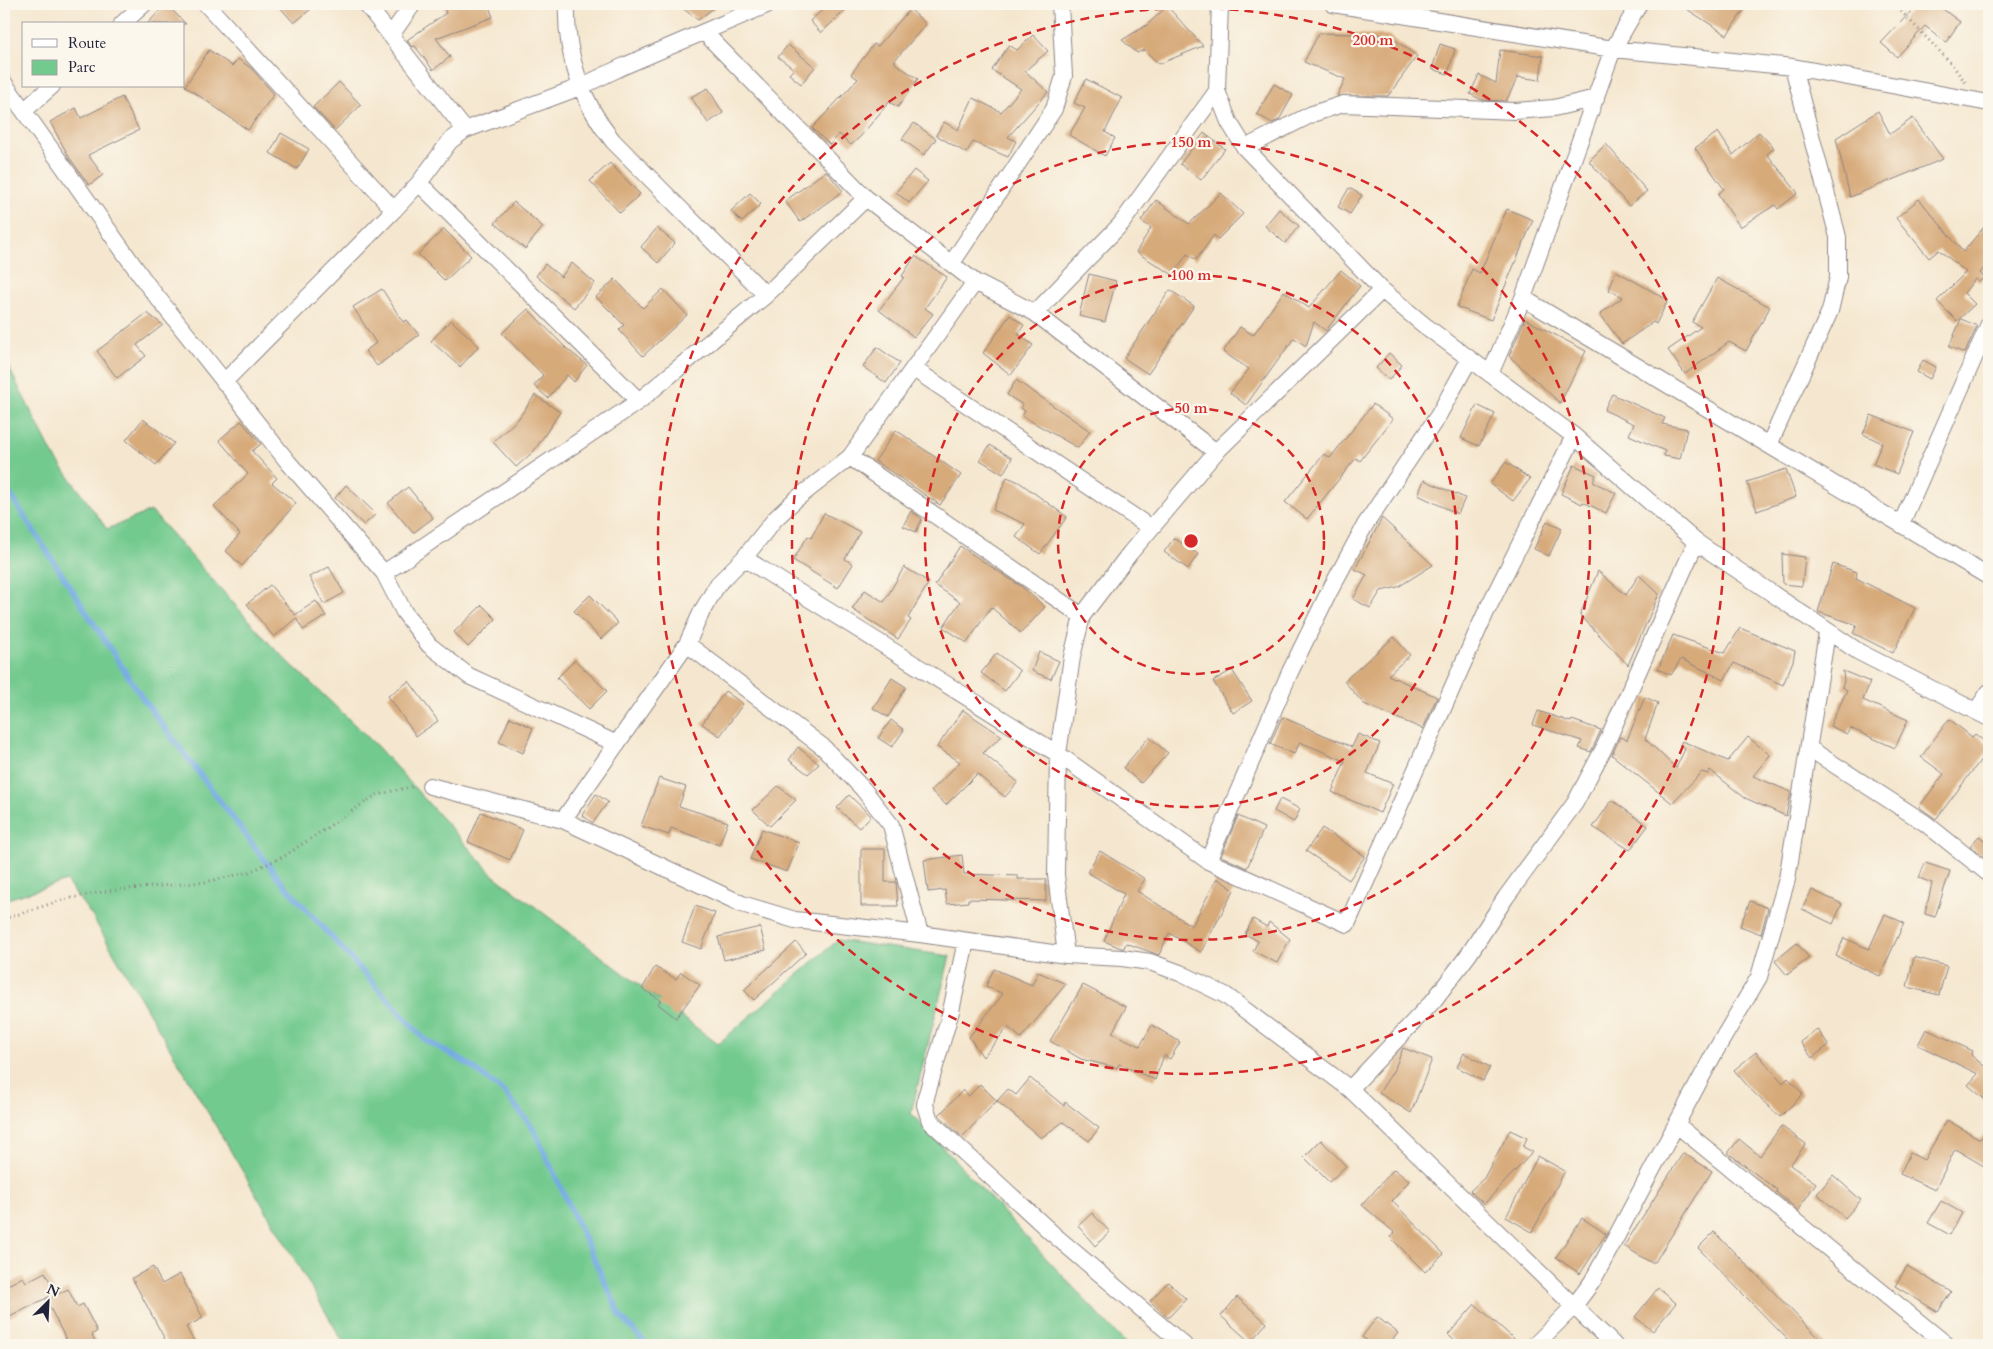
<svg xmlns="http://www.w3.org/2000/svg" width="1993" height="1349" viewBox="0 0 1993 1349" font-family="Cardo,serif">
	<rect width="100%" height="100%" fill="#fbf7ec"/>
	<filter id="ink" filterUnits="userSpaceOnUse"><feTurbulence type="fractalNoise" baseFrequency=".02" numOctaves="2"/><feDisplacementMap in="SourceGraphic" scale="10" xChannelSelector="R" yChannelSelector="G"/><feConvolveMatrix kernelMatrix="1 2 1 2 8 2 1 2 1" color-interpolation-filters="sRGB"/></filter>
	<filter id="wash" filterUnits="userSpaceOnUse"><feTurbulence type="fractalNoise" baseFrequency=".0096" numOctaves="4" result="noise"/><feDisplacementMap in="SourceGraphic" scale="20" xChannelSelector="R" yChannelSelector="G"/><feGaussianBlur stdDeviation="1.12" result="paint"/><feColorMatrix in="noise" values="0 0 0 0 0 0 0 0 0 0 0 0 0 0 0 0 0 1.4 0 .05"/><feComposite in="paint" operator="in"/></filter>
	<g filter="url(#wash)">
		<rect width="100%" height="100%" fill="#f5e7cf"/>
		<path fill="#73ca8f" stroke="#4a7665" d="M 4,358 L 52,453 L 107,529 L 151,511 L 271,645 L 376,745 L 494,876 L 718,1044 L 838,940 L 950,956 L 911,1113 L 1127,1345 L 345,1345 L 92,916 L 66,881 L 4,900 Z"/>
		<g fill="none" stroke-linecap="round" stroke-linejoin="round">
			<path stroke="#73abe2" stroke-width="5.5" d="M 4,485 L 143,699 L 279,879 L 424,1039 L 468,1064 L 505,1093 L 533,1128 L 621,1317 L 647,1345"/>
		</g>
		<g id="blocks">
			<path fill="#d7aa7a" d="M 166,4 L 186,24 L 147,24 Z
				M 277,4 L 317,4 L 294,23 Z
				M 443,4 L 488,4 L 493,17 L 436,38 L 450,57 L 433,70 L 415,46 L 412,47 L 407,40 L 446,13 Z
				M 677,4 L 719,4 L 698,20 Z
				M 829,4 L 852,4 L 821,33 L 810,21 Z
				M 1679,4 L 1748,4 L 1727,35 Z
				M 1918,4 L 1936,4 L 1960,22 L 1946,42 L 1925,26 L 1897,57 L 1881,43 Z
				M 1167,6 L 1203,46 L 1159,64 L 1144,50 L 1137,53 L 1122,40 L 1147,25 Z
				M 910,9 L 926,24 L 895,60 L 895,63 L 918,79 L 898,107 L 889,102 L 860,137 L 851,145 L 839,134 L 830,145 L 812,128 L 858,79 L 851,74 L 874,44 L 878,46 Z
				M 1319,33 L 1388,35 L 1417,56 L 1388,96 L 1337,96 L 1345,79 L 1304,62 Z
				M 1033,35 L 1048,51 L 1025,71 L 1048,92 L 1008,137 L 1016,141 L 1008,157 L 973,142 L 966,153 L 936,135 L 944,122 L 958,130 L 973,98 L 1001,112 L 1021,89 L 992,70 L 1009,45 L 1017,50 Z
				M 1440,44 L 1455,49 L 1448,74 L 1432,69 Z
				M 788,45 L 815,67 L 801,84 L 789,74 L 794,69 L 778,57 Z
				M 209,50 L 232,66 L 238,59 L 251,68 L 274,94 L 248,130 L 185,86 Z
				M 1500,50 L 1543,56 L 1540,80 L 1518,77 L 1506,101 L 1482,100 L 1470,94 L 1479,75 L 1496,83 Z
				M 1086,79 L 1122,98 L 1105,132 L 1115,138 L 1105,156 L 1069,135 L 1085,108 L 1074,103 Z
				M 339,82 L 361,105 L 335,130 L 313,107 Z
				M 1274,84 L 1293,95 L 1279,120 L 1272,123 L 1257,114 Z
				M 708,88 L 723,113 L 708,123 L 691,97 Z
				M 122,97 L 139,130 L 88,155 L 103,175 L 89,185 L 69,157 L 50,122 L 76,108 L 81,118 Z
				M 1878,111 L 1890,134 L 1913,118 L 1943,159 L 1850,197 L 1836,138 Z
				M 914,123 L 936,139 L 924,155 L 902,139 Z
				M 1718,132 L 1733,155 L 1759,132 L 1774,148 L 1767,154 L 1798,193 L 1778,209 L 1775,205 L 1740,227 L 1718,194 L 1724,189 L 1695,148 Z
				M 281,133 L 309,149 L 297,169 L 270,153 Z
				M 1204,133 L 1225,149 L 1201,180 L 1180,164 Z
				M 1606,144 L 1647,191 L 1629,206 L 1589,161 Z
				M 610,163 L 640,194 L 620,213 L 590,181 Z
				M 914,170 L 928,181 L 909,203 L 896,192 Z
				M 826,171 L 843,191 L 800,222 L 785,201 Z
				M 1349,188 L 1362,195 L 1350,214 L 1338,207 Z
				M 750,193 L 761,204 L 742,222 L 731,211 Z
				M 1221,193 L 1243,214 L 1218,239 L 1214,235 L 1196,260 L 1187,254 L 1173,275 L 1136,252 L 1151,228 L 1141,221 L 1156,200 L 1189,224 Z
				M 1919,199 L 1963,252 L 1989,221 L 1989,262 L 1980,273 L 1984,277 L 1979,282 L 1975,279 L 1964,293 L 1975,304 L 1957,321 L 1937,301 L 1966,272 L 1939,250 L 1929,258 L 1896,218 Z
				M 514,202 L 543,227 L 525,249 L 495,223 Z
				M 1279,209 L 1299,226 L 1285,243 L 1265,226 Z
				M 1507,209 L 1533,220 L 1491,320 L 1457,307 L 1472,269 L 1480,273 Z
				M 657,228 L 675,243 L 658,263 L 641,247 Z
				M 444,229 L 471,256 L 445,281 L 418,254 Z
				M 915,256 L 947,277 L 925,308 L 933,314 L 914,337 L 879,310 L 904,277 L 902,276 Z
				M 572,263 L 595,283 L 574,308 L 536,276 L 545,264 L 561,277 Z
				M 1341,270 L 1360,286 L 1328,328 L 1326,331 L 1314,322 L 1306,346 L 1294,338 L 1246,405 L 1230,393 L 1249,369 L 1223,352 L 1240,327 L 1253,335 L 1284,291 L 1309,308 Z
				M 1616,271 L 1668,300 L 1656,324 L 1653,322 L 1622,344 L 1600,314 L 1623,297 L 1609,290 Z
				M 1089,274 L 1116,281 L 1105,322 L 1079,316 Z
				M 1717,278 L 1770,307 L 1746,351 L 1729,342 L 1685,374 L 1668,350 L 1701,327 L 1692,322 Z
				M 615,279 L 643,308 L 663,289 L 687,315 L 643,356 L 619,330 L 624,325 L 596,297 Z
				M 382,289 L 403,322 L 407,320 L 419,335 L 377,366 L 365,351 L 376,343 L 353,307 Z
				M 1170,290 L 1194,306 L 1148,374 L 1124,358 Z
				M 528,309 L 566,348 L 587,365 L 574,382 L 567,375 L 548,398 L 534,386 L 543,375 L 502,333 Z
				M 147,313 L 163,325 L 137,345 L 146,356 L 117,378 L 97,351 Z
				M 1010,315 L 1024,325 L 1018,334 L 1033,345 L 1011,375 L 983,353 Z
				M 1525,319 L 1586,351 L 1560,403 L 1509,356 Z
				M 1961,319 L 1977,326 L 1965,353 L 1949,347 Z
				M 451,320 L 479,346 L 460,367 L 431,341 Z
				M 877,347 L 900,363 L 886,383 L 863,367 Z
				M 1389,353 L 1402,365 L 1389,380 L 1376,368 Z
				M 1923,360 L 1936,367 L 1930,379 L 1917,372 Z
				M 1016,380 L 1090,431 L 1078,448 L 1022,416 L 1025,411 L 1021,408 L 1023,405 L 1007,395 Z
				M 1612,394 L 1665,418 L 1662,424 L 1687,429 L 1680,459 L 1664,456 L 1665,451 L 1629,435 L 1634,424 L 1604,410 Z
				M 535,395 L 560,412 L 534,451 L 516,467 L 493,442 L 518,419 Z
				M 1373,404 L 1393,419 L 1360,461 L 1356,458 L 1307,519 L 1285,502 L 1324,454 L 1330,458 Z
				M 1477,405 L 1495,414 L 1479,446 L 1461,438 Z
				M 1871,415 L 1914,432 L 1897,474 L 1873,464 L 1882,443 L 1863,434 Z
				M 143,419 L 174,443 L 156,465 L 126,440 Z
				M 241,421 L 261,444 L 252,451 L 277,478 L 272,483 L 296,503 L 242,566 L 226,551 L 240,534 L 214,506 L 248,474 L 219,440 Z
				M 896,430 L 961,475 L 940,505 L 875,461 Z
				M 990,445 L 1012,458 L 1003,474 L 980,460 Z
				M 1506,462 L 1530,479 L 1513,501 L 1490,484 Z
				M 1574,465 L 1596,475 L 1593,482 L 1616,493 L 1606,513 L 1583,502 L 1582,504 L 1561,494 Z
				M 1786,469 L 1796,497 L 1757,511 L 1747,482 Z
				M 1007,477 L 1019,482 L 1067,517 L 1040,554 L 1016,537 L 1025,524 L 993,510 Z
				M 1424,480 L 1465,498 L 1458,514 L 1418,495 Z
				M 346,485 L 376,514 L 364,525 L 335,498 Z
				M 408,487 L 433,518 L 413,533 L 388,503 Z
				M 911,511 L 922,519 L 916,532 L 903,526 Z
				M 824,513 L 860,532 L 845,559 L 853,564 L 838,588 L 793,560 L 808,536 L 811,538 Z
				M 1382,518 L 1433,565 L 1398,587 L 1381,591 L 1370,608 L 1353,599 L 1367,575 L 1355,569 Z
				M 1547,521 L 1562,528 L 1549,556 L 1534,549 Z
				M 1174,538 L 1198,554 L 1188,569 L 1164,552 Z
				M 960,546 L 1022,587 L 1045,607 L 1021,633 L 991,607 L 967,643 L 943,627 L 960,602 L 935,585 Z
				M 1782,554 L 1805,557 L 1802,586 L 1783,584 Z
				M 1833,564 L 1857,572 L 1856,578 L 1915,608 L 1893,653 L 1853,633 L 1857,625 L 1818,612 Z
				M 329,567 L 344,593 L 324,604 L 309,577 Z
				M 904,567 L 929,582 L 908,618 L 911,620 L 898,639 L 852,609 L 865,590 L 884,602 Z
				M 1598,571 L 1626,595 L 1639,575 L 1659,594 L 1628,665 L 1580,615 Z
				M 270,585 L 295,615 L 316,601 L 326,616 L 303,630 L 296,618 L 274,637 L 247,604 Z
				M 590,595 L 618,623 L 601,639 L 574,611 Z
				M 482,605 L 496,619 L 468,647 L 454,632 Z
				M 1740,628 L 1795,651 L 1793,661 L 1783,685 L 1734,663 L 1724,680 L 1681,659 L 1671,675 L 1658,669 L 1673,635 L 1725,653 Z
				M 1394,637 L 1410,655 L 1388,675 L 1437,697 L 1423,729 L 1364,704 L 1344,681 Z
				M 1039,652 L 1059,661 L 1051,679 L 1032,671 Z
				M 997,653 L 1020,671 L 1005,691 L 981,673 Z
				M 575,660 L 607,691 L 589,709 L 557,678 Z
				M 1232,670 L 1252,701 L 1233,713 L 1213,681 Z
				M 1843,671 L 1870,682 L 1863,700 L 1908,720 L 1895,748 L 1850,728 L 1847,734 L 1830,726 L 1847,690 L 1842,687 L 1844,681 Z
				M 892,678 L 906,687 L 888,717 L 873,708 Z
				M 409,681 L 438,721 L 416,736 L 388,696 Z
				M 725,691 L 743,704 L 720,736 L 702,724 Z
				M 1645,697 L 1658,703 L 1645,739 L 1676,768 L 1685,749 L 1680,745 L 1682,741 L 1728,761 L 1748,737 L 1770,755 L 1753,776 L 1791,792 L 1786,816 L 1745,798 L 1710,770 L 1708,774 L 1702,772 L 1672,803 L 1612,755 L 1620,737 L 1627,740 Z
				M 963,710 L 1002,736 L 983,753 L 1018,782 L 1005,797 L 977,774 L 946,805 L 931,791 L 960,762 L 937,747 Z
				M 1538,711 L 1571,722 L 1572,720 L 1601,730 L 1591,752 L 1579,748 L 1582,741 L 1533,725 Z
				M 510,717 L 533,728 L 523,753 L 499,742 Z
				M 1282,717 L 1352,747 L 1358,734 L 1380,743 L 1367,773 L 1393,784 L 1380,813 L 1332,792 L 1345,761 L 1300,742 L 1294,754 L 1270,744 Z
				M 1949,719 L 1972,737 L 1975,734 L 1989,745 L 1989,749 L 1936,819 L 1919,807 L 1944,774 L 1921,757 Z
				M 891,720 L 904,730 L 892,747 L 878,738 Z
				M 1149,737 L 1168,753 L 1141,783 L 1123,768 Z
				M 798,747 L 819,764 L 808,774 L 789,760 Z
				M 659,778 L 686,787 L 679,806 L 728,822 L 719,845 L 671,828 L 669,835 L 641,826 Z
				M 778,786 L 796,800 L 770,826 L 753,810 Z
				M 596,794 L 608,802 L 593,823 L 582,815 Z
				M 849,795 L 871,816 L 859,828 L 837,808 Z
				M 1280,799 L 1300,809 L 1294,822 L 1274,811 Z
				M 1612,800 L 1648,826 L 1630,850 L 1593,827 Z
				M 481,812 L 523,830 L 510,860 L 468,842 Z
				M 1238,816 L 1264,828 L 1247,868 L 1221,856 Z
				M 1322,828 L 1365,856 L 1349,880 L 1306,851 Z
				M 762,829 L 799,843 L 787,872 L 750,859 Z
				M 1979,836 L 1989,844 L 1989,861 L 1970,846 Z
				M 861,849 L 885,849 L 885,882 L 896,882 L 898,906 L 861,906 Z
				M 1100,851 L 1145,879 L 1137,891 L 1192,926 L 1217,878 L 1234,890 L 1201,952 L 1169,933 L 1159,955 L 1126,943 L 1124,948 L 1121,948 L 1104,941 L 1124,894 L 1087,872 Z
				M 962,855 L 964,874 L 1018,876 L 1018,879 L 1046,879 L 1046,901 L 968,899 L 968,902 L 947,904 L 945,890 L 928,892 L 924,860 Z
				M 1925,863 L 1950,871 L 1935,917 L 1925,914 L 1932,883 L 1919,878 Z
				M 1812,890 L 1842,904 L 1833,924 L 1802,909 Z
				M 1750,901 L 1768,908 L 1761,934 L 1740,926 Z
				M 695,906 L 715,913 L 701,949 L 682,942 Z
				M 1885,914 L 1904,923 L 1880,976 L 1836,956 L 1844,938 L 1869,949 Z
				M 1253,919 L 1267,927 L 1269,922 L 1290,939 L 1277,963 L 1253,951 L 1258,941 L 1245,934 Z
				M 760,927 L 766,950 L 724,960 L 718,937 Z
				M 796,942 L 806,953 L 754,1000 L 744,990 Z
				M 1797,943 L 1809,958 L 1787,975 L 1775,961 Z
				M 1914,957 L 1947,966 L 1939,995 L 1907,987 Z
				M 655,967 L 676,979 L 681,972 L 700,985 L 676,1018 L 658,1004 L 661,1000 L 642,989 Z
				M 994,969 L 1032,985 L 1038,972 L 1066,984 L 1021,1038 L 1008,1027 L 983,1057 L 969,1037 L 1003,994 L 986,986 Z
				M 1083,985 L 1126,1007 L 1112,1033 L 1140,1046 L 1152,1025 L 1180,1042 L 1170,1059 L 1164,1055 L 1155,1080 L 1119,1064 L 1117,1068 L 1081,1059 L 1050,1041 Z
				M 1817,1029 L 1829,1045 L 1812,1058 L 1800,1042 Z
				M 1926,1029 L 1973,1051 L 1971,1055 L 1984,1066 L 1989,1060 L 1989,1103 L 1968,1085 L 1978,1074 L 1918,1045 Z
				M 1403,1048 L 1432,1059 L 1411,1113 L 1379,1093 L 1395,1068 Z
				M 1756,1052 L 1783,1083 L 1788,1078 L 1803,1094 L 1780,1117 L 1751,1090 L 1734,1070 Z
				M 1464,1053 L 1490,1067 L 1483,1081 L 1457,1067 Z
				M 1030,1078 L 1064,1106 L 1065,1102 L 1099,1128 L 1089,1141 L 1063,1122 L 1041,1138 L 997,1101 L 1008,1089 L 1016,1095 Z
				M 980,1084 L 997,1101 L 962,1137 L 939,1115 L 963,1090 L 969,1096 Z
				M 1947,1120 L 1980,1139 L 1989,1129 L 1989,1169 L 1955,1149 L 1935,1190 L 1900,1174 L 1910,1153 L 1924,1160 Z
				M 1781,1126 L 1806,1144 L 1790,1165 L 1816,1183 L 1798,1210 L 1776,1192 L 1777,1190 L 1728,1153 L 1739,1139 L 1760,1156 Z
				M 1510,1130 L 1527,1138 L 1523,1147 L 1533,1152 L 1484,1204 L 1470,1191 L 1484,1178 Z
				M 1321,1140 L 1346,1166 L 1329,1182 L 1304,1157 Z
				M 1683,1153 L 1712,1171 L 1655,1262 L 1650,1262 L 1624,1246 Z
				M 1538,1156 L 1565,1171 L 1532,1232 L 1506,1217 Z
				M 1394,1169 L 1409,1181 L 1392,1201 L 1444,1254 L 1425,1272 L 1390,1237 L 1395,1233 L 1362,1205 Z
				M 1833,1175 L 1861,1200 L 1845,1218 L 1817,1194 Z
				M 1941,1201 L 1962,1213 L 1950,1235 L 1928,1223 Z
				M 1092,1213 L 1110,1232 L 1095,1246 L 1078,1226 Z
				M 1582,1218 L 1606,1234 L 1580,1274 L 1556,1257 Z
				M 1714,1232 L 1826,1345 L 1793,1345 L 1698,1248 Z
				M 1907,1266 L 1951,1292 L 1938,1312 L 1895,1286 Z
				M 153,1267 L 162,1284 L 180,1274 L 203,1318 L 186,1327 L 196,1345 L 168,1345 L 132,1278 Z
				M 45,1272 L 56,1293 L 4,1320 L 4,1287 L 23,1277 L 26,1282 Z
				M 1168,1282 L 1186,1299 L 1168,1318 L 1150,1301 Z
				M 1658,1288 L 1676,1303 L 1653,1331 L 1635,1317 Z
				M 68,1289 L 77,1307 L 83,1304 L 97,1331 L 92,1335 L 97,1345 L 69,1345 L 46,1300 Z
				M 1237,1297 L 1267,1323 L 1250,1342 L 1221,1316 Z
				M 1475,1304 L 1521,1345 L 1460,1345 L 1448,1335 Z
				M 1377,1317 L 1398,1333 L 1388,1345 L 1373,1345 L 1362,1337 Z"/>
		</g>
	</g>
	<g filter="url(#ink)">
		<use href="#blocks" fill-opacity="0" stroke="#8c8485" stroke-width="1"/>
		<g fill="none" stroke-linecap="round" stroke-linejoin="round">
			<defs>
				<path id="minor" d="M 206,4 L 394,210
					M 366,4 L 465,130
					M 567,4 C 565,54 582,103 613,141 L 766,295
					M 1220,4 L 1217,91 L 1229,122 L 1245,148 L 1382,290 L 1424,325 L 1574,436 L 1696,542 L 1859,652 L 1989,718
					M 1333,4 L 1613,49 L 1793,67 L 1989,103
					M 122,24 L 144,4
					M 704,32 L 866,198 L 975,282 L 1035,313 L 1216,452
					M 391,35 L 413,4
					M 4,83 L 146,283 L 288,462 L 384,573 L 404,612 L 429,645 L 469,676 L 617,744
					M 25,110 L 52,86
					M 1245,148 L 1312,114 L 1343,104 L 1515,111 L 1554,108 L 1596,98
					M 419,183 L 639,401
					M 952,263 L 1054,109 L 1064,76 L 1060,4
					M 1523,298 L 1989,577
					M 1035,313 L 1121,224 L 1217,91
					M 914,369 L 1151,528
					M 1490,374 L 1523,298 L 1613,49 L 1639,4
					M 224,382 L 394,210 L 419,183 L 450,141 L 465,130 L 580,87 L 624,66 L 769,4
					M 1769,445 L 1830,311 L 1838,277 L 1838,237 L 1793,67
					M 850,457 L 1082,616
					M 1901,524 L 1989,324
					M 744,558 L 1058,754 L 1208,861 L 1347,924 L 1486,612 L 1574,436
					M 384,573 L 639,401 L 766,295 L 866,198
					M 687,644 L 823,747 L 863,789 L 891,825 L 920,934
					M 1976,711 L 1989,692
					M 1810,749 L 1925,823 L 1989,874
					M 430,786 L 563,820 L 742,904 L 795,920 L 920,934 L 1066,955 L 1122,958 L 1150,962 L 1180,973 L 1225,995 L 1350,1089 L 1614,1345
					M 563,820 L 687,644 L 702,611 L 718,584 L 744,558 L 775,519 L 795,500 L 850,457 L 975,282
					M 1208,861 L 1290,672 L 1328,594 L 1365,525 L 1438,416 L 1469,360
					M 966,941 L 951,1011 L 926,1097 L 925,1105 L 930,1121 L 1053,1234 L 1184,1345
					M 1066,955 L 1056,875 L 1058,754 L 1072,657 L 1082,616 L 1130,553 L 1216,452 L 1382,290
					M 1350,1089 L 1434,1000 L 1469,954 L 1506,897 L 1575,803 L 1604,748 L 1696,542
					M 1677,1125 L 1947,1345
					M 1535,1345 L 1574,1306 L 1592,1282 L 1716,1050 L 1759,977 L 1787,879 L 1827,633"/>
			</defs>
			<use href="#minor" stroke="#8c8485" stroke-width="18"/>
			<path stroke="#8c8485" stroke-width="3" stroke-dasharray="1 4" stroke-linecap="butt" d="M 1894,4 L 1949,61 L 1966,83
				M 4,919 L 62,900 L 107,891 L 205,882 L 249,872 L 283,857 L 376,795 L 415,786"/>
			<use href="#minor" stroke="#fff" stroke-width="16"/>
		</g>
	</g>
	<g fill="none" stroke="#d62828" stroke-width="2.5" stroke-dasharray="9 6">
		<circle cx="1191" cy="541" r="133"/>
		<circle cx="1191" cy="541" r="266"/>
		<circle cx="1191" cy="541" r="399"/>
		<circle cx="1191" cy="541" r="533"/>
	</g>
	<circle cx="1191" cy="541" r="8" fill="#d62828" stroke="#fbf7ec" stroke-width="2.5"/>
	<g font-size="15" text-anchor="middle" font-weight="bold" fill="#d62828" stroke="#fbf7ec" stroke-width="4.5" stroke-linejoin="round" paint-order="stroke">
		<text x="1373" y="45">200 m</text>
		<text x="1191" y="147">150 m</text>
		<text x="1191" y="280">100 m</text>
		<text x="1191" y="413">50 m</text>
	</g>
	<rect width="1993" height="1349" fill="none" stroke="#fbf7ec" stroke-width="20"/>
	<rect x="22" y="22" width="162" height="65" fill="#fbf7ec" stroke="#a4a2a5"/>
	<rect x="32" y="39" width="25" height="8" fill="#ffffff" stroke="#a4a2a5"/>
	<text x="68" y="48" font-size="15" fill="#22223b">Route</text>
	<rect x="32" y="60" width="25" height="15" fill="#73ca8f" stroke="#a4a2a5"/>
	<text x="68" y="72" font-size="15" fill="#22223b">Parc</text>
	<g transform="translate(48 1302) rotate(24)" stroke="#fbf7ec" stroke-width="4" paint-order="stroke">
	<path d="M0-4L9 19L0 12L-9 19Z" fill="#22223b"/>
	<text y="-8" font-size="14" font-weight="bold" text-anchor="middle" fill="#22223b">N</text>
	</g>
</svg>
